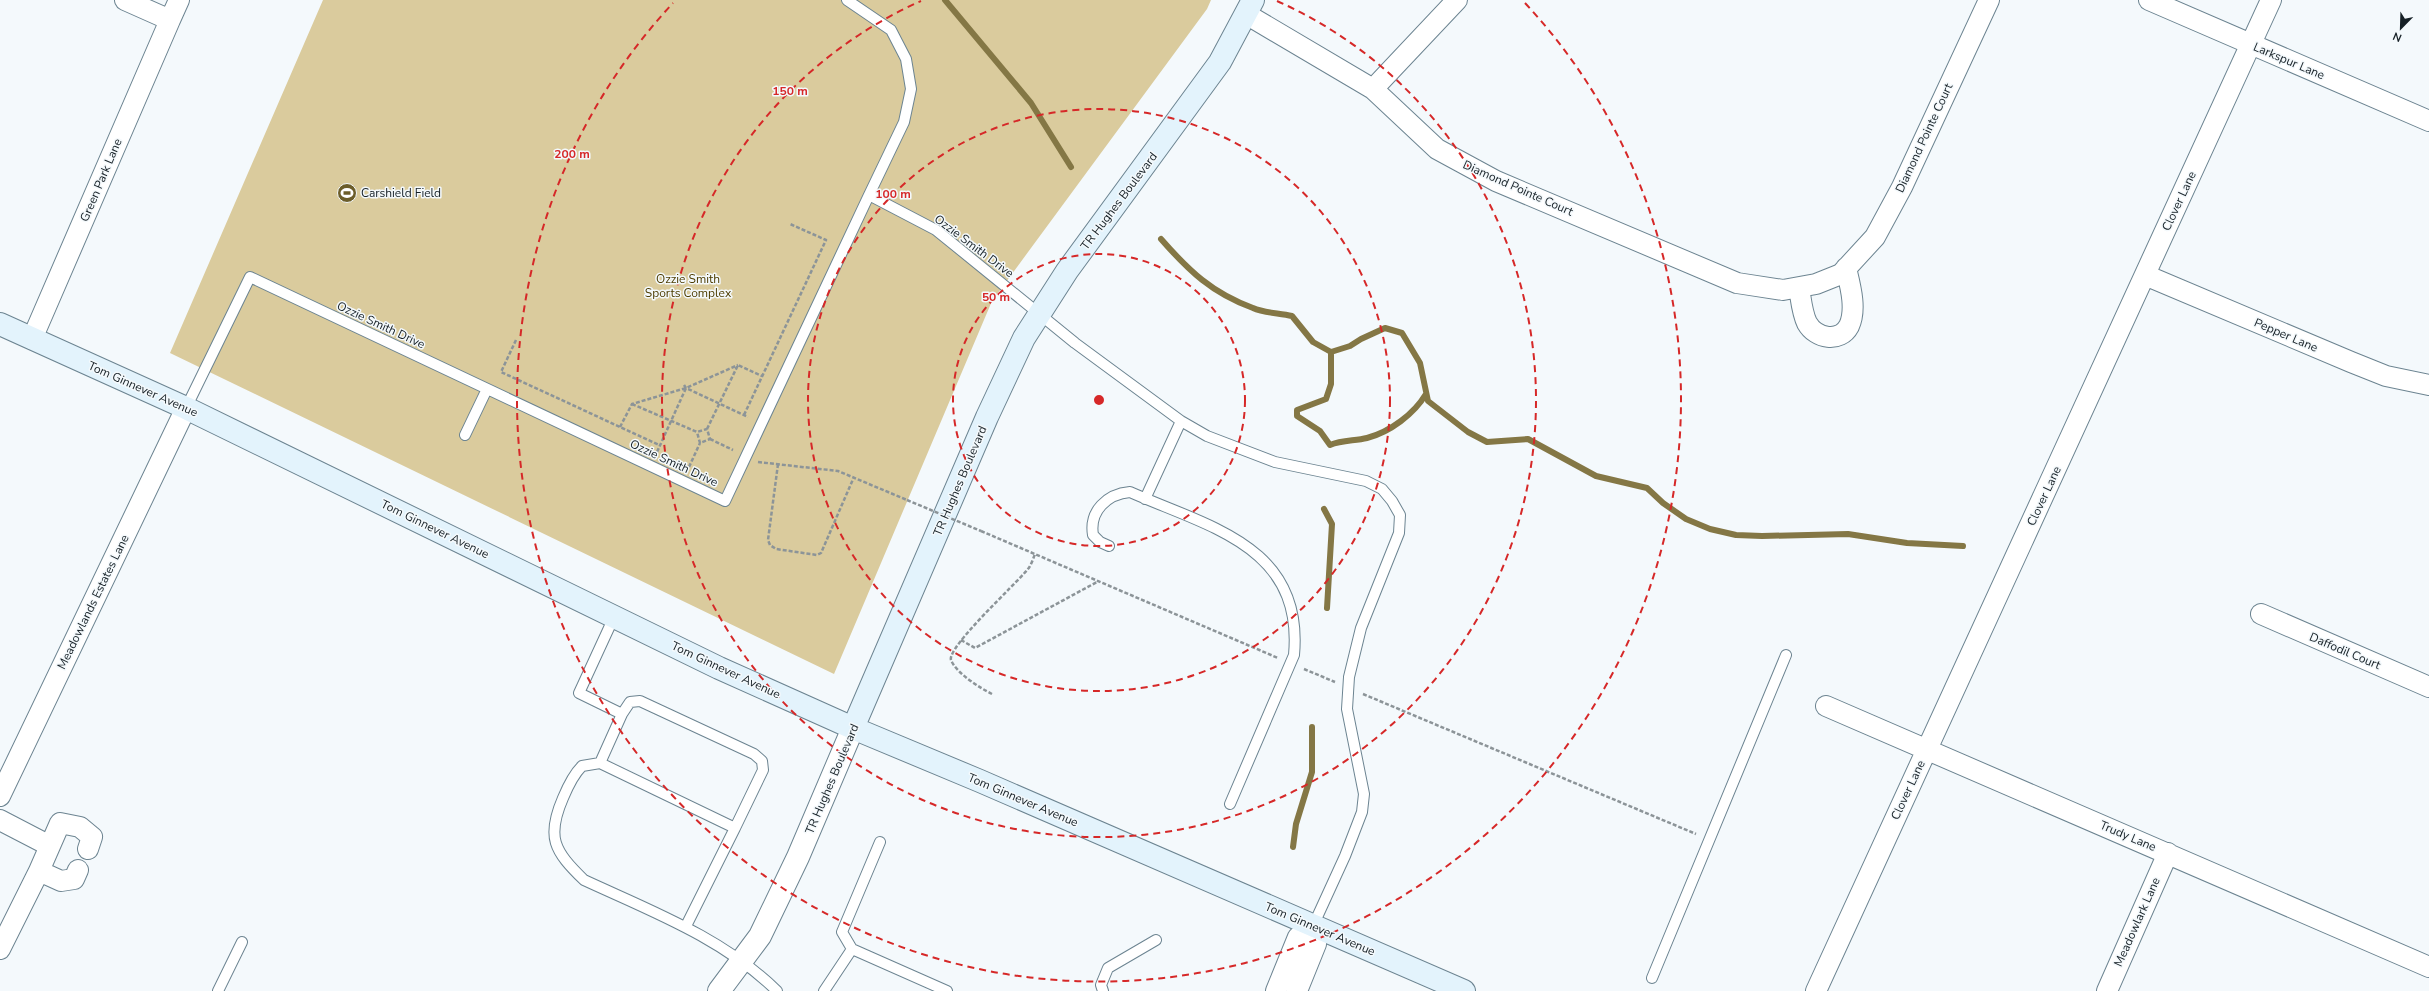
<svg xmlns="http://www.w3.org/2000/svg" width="2429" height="991" viewBox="0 0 2429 991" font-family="'Nunito Sans',sans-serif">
	<rect width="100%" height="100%" fill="#f4f9fc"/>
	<path fill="#dacb9d" d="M 323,0 L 1211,0 L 1207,9 L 992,301 L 834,674 L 170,353 Z"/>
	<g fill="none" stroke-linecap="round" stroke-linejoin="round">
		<path stroke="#847745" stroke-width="6" d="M 945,0 L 1031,103 L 1071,167
			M 1161,239 C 1189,271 1212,293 1253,308 C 1264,313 1279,313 1292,316 L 1313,342 L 1331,352 L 1350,346 L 1361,339 L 1385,328 L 1402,333 L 1420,363 L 1428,401 L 1468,432 L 1487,442 L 1528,439 L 1596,476 L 1647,488 L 1663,503 L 1686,519 L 1710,529 L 1736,535 L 1762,536 L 1848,534 L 1907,543 L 1963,546
			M 1331,352 L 1331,384 L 1326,399 L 1297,410 L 1297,416 L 1320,431 L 1330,445 C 1342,440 1355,441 1367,438 C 1390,432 1414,414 1426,394
			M 1324,509 L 1332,524 L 1327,608
			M 1293,847 L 1296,824 L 1312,772 L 1312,727"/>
		<defs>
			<path id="service" d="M 847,0 L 891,30 L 906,59 L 911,89 L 904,122 L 869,195
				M 186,408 L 250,277 L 725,501 L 869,195 L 936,230 L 1075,343 L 1181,421 L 1207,436 L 1275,462 L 1366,481 L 1382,489 L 1392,501 L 1400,515 L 1399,533 L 1361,628 L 1349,677 L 1347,709 L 1364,794 L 1362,812 L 1345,856 L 1313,926
				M 465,435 L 487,389
				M 1145,499 L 1181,421
				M 1109,546 L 1100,542 L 1093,535 C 1089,511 1107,494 1130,492 C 1209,527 1304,546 1294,655 L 1230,804
				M 614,617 L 579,693 L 622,714 L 600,763 L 735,828 L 686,926
				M 622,714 L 630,702 L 640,701 L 754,754 L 762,761 L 763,770 L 735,828
				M 600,763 L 582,766 C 573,775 568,786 563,798 C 546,837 554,851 584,880 C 651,911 723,938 777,991
				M 852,949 L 842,932 L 880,842
				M 1652,978 L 1786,655
				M 218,991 L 242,942
				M 824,991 L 852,949 L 947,991
				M 1103,991 L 1101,985 L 1108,968 L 1156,940"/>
			<path id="minor" d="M 125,0 L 170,20 L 179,0
				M 2149,0 L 2429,121
				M 1246,14 L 1373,89 L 1437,149 L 1496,181 L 1737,283 L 1783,290 L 1816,284 L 1841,274 L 1875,237 L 1902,187 L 1989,0
				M 1373,89 L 1457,0
				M 2145,275 L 2351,362 L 2386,376 L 2429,385
				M 1799,288 C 1801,299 1802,313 1807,323 C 1816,339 1840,343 1849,326 C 1857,309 1850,285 1846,268
				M 32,339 L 170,20
				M 2261,614 L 2429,687
				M 1826,706 L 2429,967
				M 0,796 L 186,408
				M 0,820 L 50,846
				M 78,870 L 74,879 L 61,881 L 39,871 L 60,823 L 80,827 L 92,837 L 88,849
				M 0,949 L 39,871
				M 1276,991 L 1298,937 L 1313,926 L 1316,944 L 1297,991
				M 1816,991 L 2271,0
				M 2107,991 L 2168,853"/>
			<path id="tertiary" d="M 719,991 L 760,936 L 798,857 L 853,728"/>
			<path id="secondary" d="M 0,324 L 186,408 L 719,668 L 853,728 L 980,781 L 1464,991
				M 853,728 L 987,417 L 1024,338 L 1067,271 L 1220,62 L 1253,0"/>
		</defs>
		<use href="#service" stroke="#6c8491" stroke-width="12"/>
		<use href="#minor" stroke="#6c8491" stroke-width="22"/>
		<use href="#tertiary" stroke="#6c8491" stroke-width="24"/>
		<use href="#secondary" stroke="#6c8491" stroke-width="24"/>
		<path stroke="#8c9498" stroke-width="2.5" stroke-dasharray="4 2" stroke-linecap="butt" d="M 516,340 L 501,372 L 659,445
			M 684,385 L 686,388 L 748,417
			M 632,404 L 697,432 L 707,429 L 710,439 L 700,443 L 697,432
			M 744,415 L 826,240 L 790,224
			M 620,427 L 632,404 L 686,388 L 738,365
			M 707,429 L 738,365 L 762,376
			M 710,439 L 733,450
			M 657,452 L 686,388
			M 758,462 L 838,471 L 907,500
			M 778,464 L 768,540 L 770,545 L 776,549 L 817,555 L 821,553 L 854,477
			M 689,467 L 700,443
			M 981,531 L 1278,658
			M 961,640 L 975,648 L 1097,582
			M 1304,669 L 1335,682
			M 992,694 C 980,688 956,673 951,660 C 947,647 1016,584 1027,570 C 1031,566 1033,559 1035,554
			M 1363,694 L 1696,834"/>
		<use href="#service" stroke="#fff" stroke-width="10"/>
		<use href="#minor" stroke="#fff" stroke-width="20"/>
		<use href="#tertiary" stroke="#fff" stroke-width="22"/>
		<use href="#secondary" stroke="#e3f3fc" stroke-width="22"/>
		<path stroke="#8c9498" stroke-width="2.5" stroke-dasharray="4 2" stroke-linecap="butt" d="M 907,500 L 981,531"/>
	</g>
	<g fill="none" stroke="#d62828" stroke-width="2" stroke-dasharray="7 5">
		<circle cx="1099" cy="400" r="146"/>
		<circle cx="1099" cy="400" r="291"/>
		<path d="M1277 1A437 437 0 1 1 921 1"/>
		<path d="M1525 3A582 582 0 1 1 673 3"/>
	</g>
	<defs>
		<symbol id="stadium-disc" viewBox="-11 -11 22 22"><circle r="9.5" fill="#6c5d2a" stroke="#f4f9fc"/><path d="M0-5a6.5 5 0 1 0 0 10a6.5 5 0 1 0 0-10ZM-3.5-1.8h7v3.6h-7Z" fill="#fff"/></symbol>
	</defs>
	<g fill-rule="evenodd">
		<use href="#stadium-disc" x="336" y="182" width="22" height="22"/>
	</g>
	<g text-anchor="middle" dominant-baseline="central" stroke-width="3" stroke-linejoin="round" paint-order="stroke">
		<g font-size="12" fill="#162026" stroke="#f4f9fc">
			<text transform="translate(2289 61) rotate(23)">Larkspur Lane</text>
			<text transform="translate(1924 138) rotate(-65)">Diamond Pointe Court</text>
			<text transform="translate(101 180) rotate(-67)">Green Park Lane</text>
			<text transform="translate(1518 188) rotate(24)">Diamond Pointe Court</text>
			<text transform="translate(1119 201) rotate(-53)">TR Hughes Boulevard</text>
			<text transform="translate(2179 201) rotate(-65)">Clover Lane</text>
			<text transform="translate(974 246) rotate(37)">Ozzie Smith Drive</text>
			<text transform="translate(381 325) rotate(25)">Ozzie Smith Drive</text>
			<text transform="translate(2286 335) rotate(23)">Pepper Lane</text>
			<text transform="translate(143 389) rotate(24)">Tom Ginnever Avenue</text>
			<text transform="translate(674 463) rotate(25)">Ozzie Smith Drive</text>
			<text transform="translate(960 481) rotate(-67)">TR Hughes Boulevard</text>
			<text transform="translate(2044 496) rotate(-65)">Clover Lane</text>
			<text transform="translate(435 529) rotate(26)">Tom Ginnever Avenue</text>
			<text transform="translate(93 602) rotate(-64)">Meadowlands Estates Lane</text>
			<text transform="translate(2345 651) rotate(23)">Daffodil Court</text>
			<text transform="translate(726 670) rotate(25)">Tom Ginnever Avenue</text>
			<text transform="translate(832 779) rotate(-67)">TR Hughes Boulevard</text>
			<text transform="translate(1908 790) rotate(-65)">Clover Lane</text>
			<text transform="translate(1023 800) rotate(23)">Tom Ginnever Avenue</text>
			<text transform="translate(2128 836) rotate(23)">Trudy Lane</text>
			<text transform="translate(2137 922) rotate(-66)">Meadowlark Lane</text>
			<text transform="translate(1320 929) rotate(23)">Tom Ginnever Avenue</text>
		</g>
		<g font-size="12" fill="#162026" stroke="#f4f9fc" text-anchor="start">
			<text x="361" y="193">Carshield Field</text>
		</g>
		<g font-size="12" fill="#4d3d00" stroke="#f4f9fc">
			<text x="688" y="279">Ozzie Smith<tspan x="688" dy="14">Sports Complex</tspan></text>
		</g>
	</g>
	<circle cx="1099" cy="400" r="6" fill="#d62828" stroke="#f4f9fc" stroke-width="2"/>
	<g font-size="12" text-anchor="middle" font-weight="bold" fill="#d62828" stroke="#f4f9fc" stroke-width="3" stroke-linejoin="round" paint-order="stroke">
		<text x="790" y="95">150 m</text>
		<text x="572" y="158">200 m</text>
		<text x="893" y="198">100 m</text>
		<text x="996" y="301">50 m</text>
	</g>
	<g transform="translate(2401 28) rotate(203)" stroke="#f4f9fc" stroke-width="3" paint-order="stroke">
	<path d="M0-3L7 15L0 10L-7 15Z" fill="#162026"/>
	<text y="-6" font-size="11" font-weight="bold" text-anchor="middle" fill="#162026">N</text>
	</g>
</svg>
